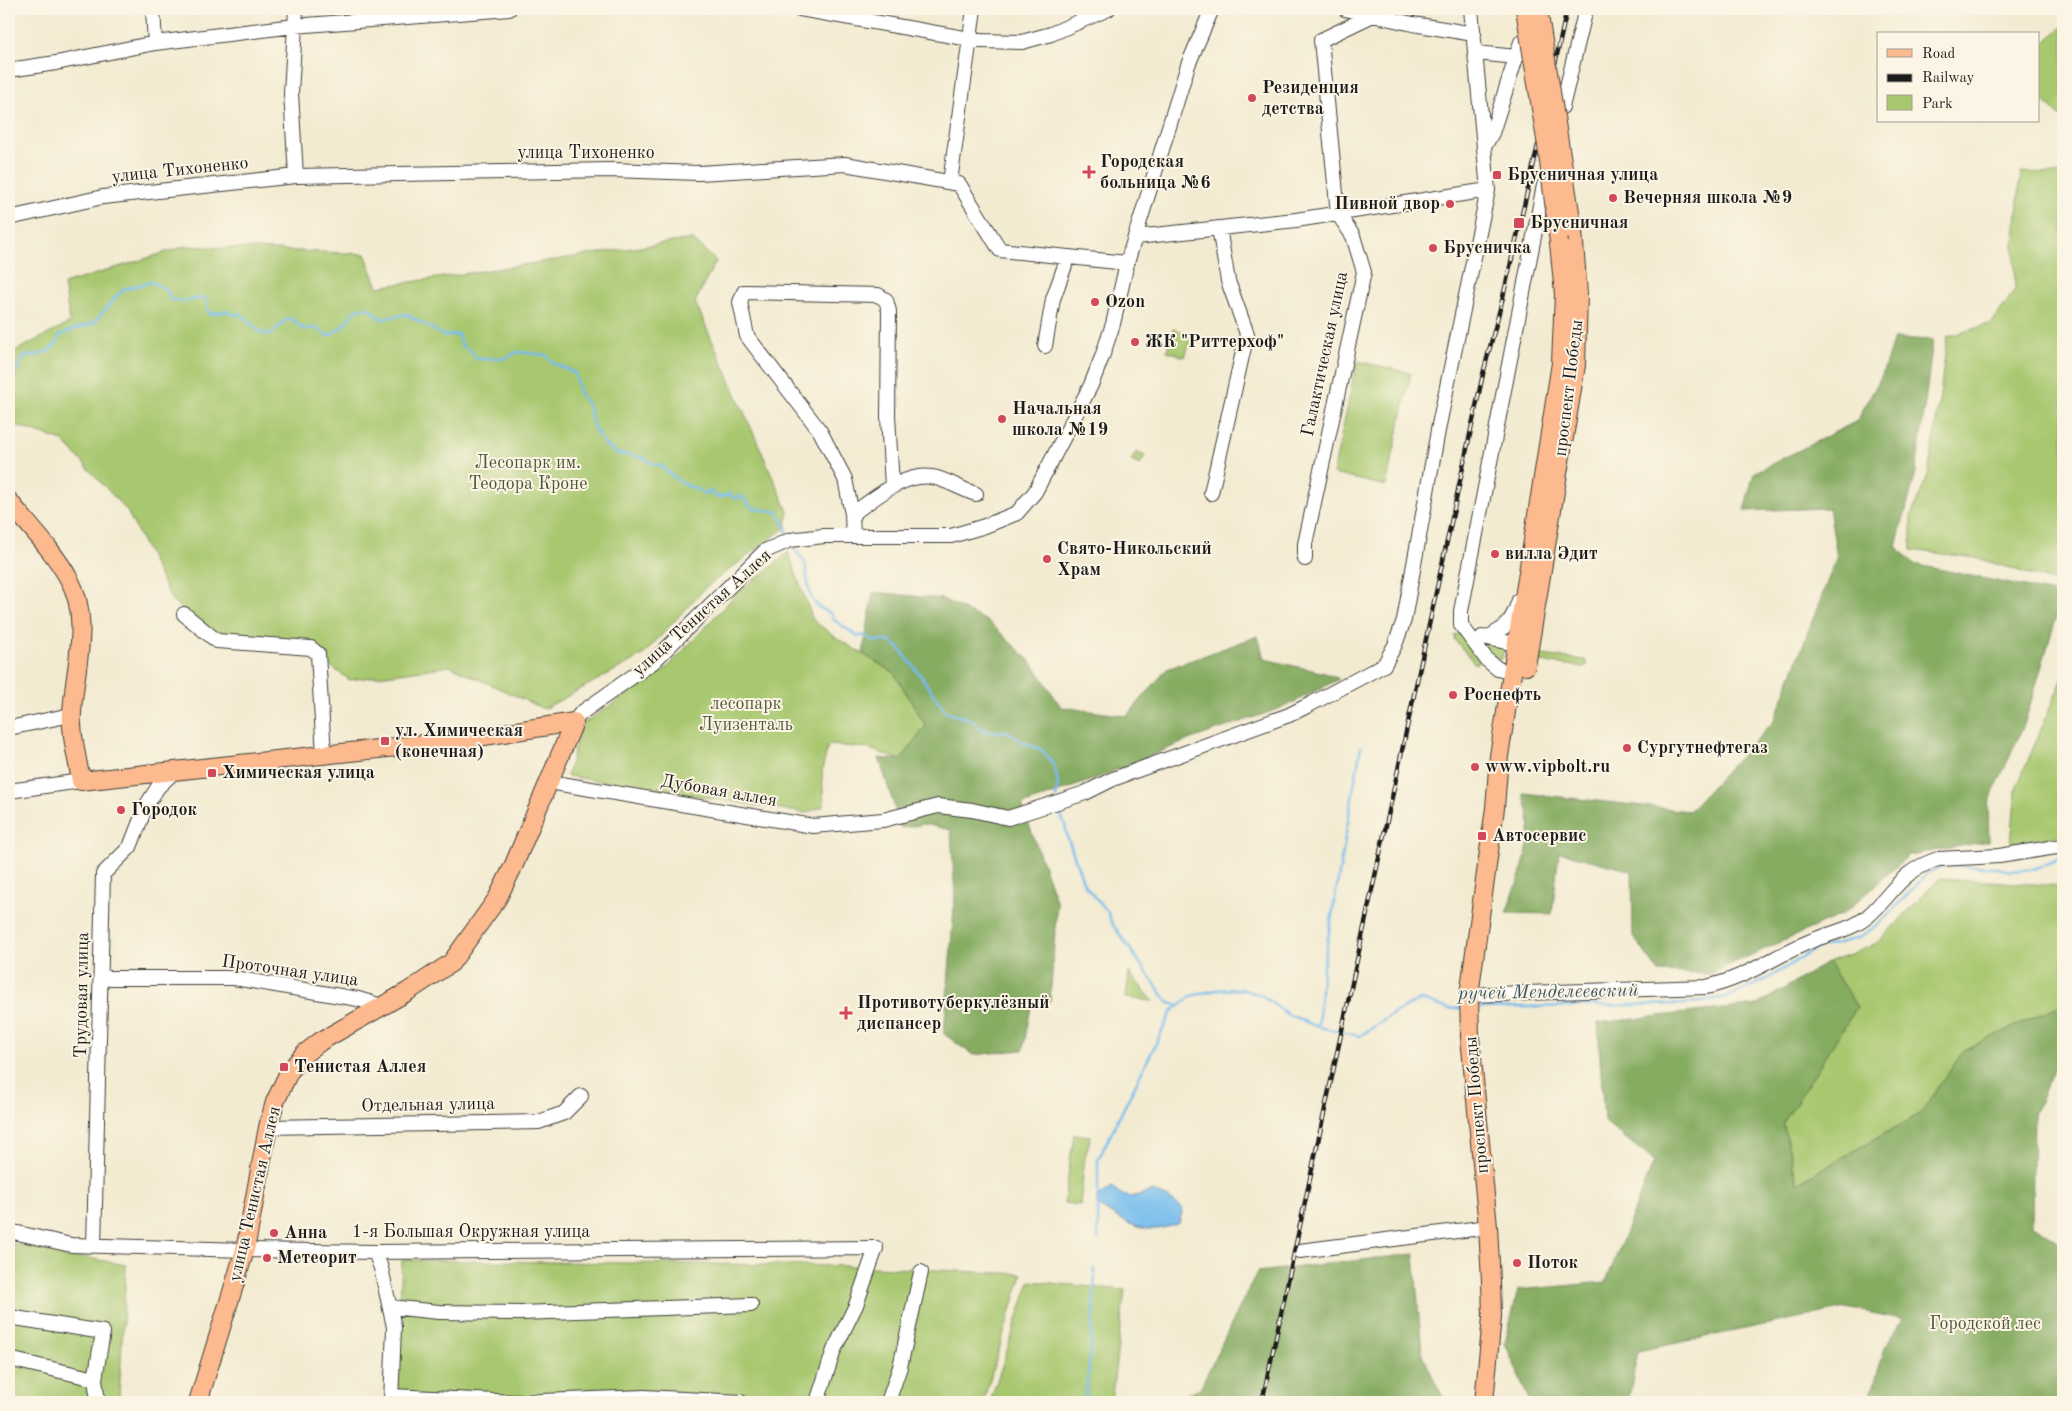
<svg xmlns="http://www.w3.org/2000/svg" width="2072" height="1411" viewBox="0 0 2072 1411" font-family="'Old Standard TT',serif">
	<rect width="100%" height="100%" fill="#fcf5e5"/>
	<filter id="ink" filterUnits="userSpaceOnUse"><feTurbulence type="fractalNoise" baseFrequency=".02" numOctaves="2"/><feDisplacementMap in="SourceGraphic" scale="10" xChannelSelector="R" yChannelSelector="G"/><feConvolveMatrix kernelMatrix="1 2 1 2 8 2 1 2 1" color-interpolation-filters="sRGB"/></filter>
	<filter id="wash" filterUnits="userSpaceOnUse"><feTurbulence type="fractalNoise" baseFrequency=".0096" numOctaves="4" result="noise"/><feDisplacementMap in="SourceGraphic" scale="20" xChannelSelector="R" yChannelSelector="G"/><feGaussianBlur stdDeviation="1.12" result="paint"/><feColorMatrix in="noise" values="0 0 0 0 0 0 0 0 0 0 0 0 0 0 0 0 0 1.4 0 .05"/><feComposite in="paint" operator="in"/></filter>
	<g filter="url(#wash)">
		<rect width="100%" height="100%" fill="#f3ebd1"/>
		<path fill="#a8c870" stroke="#627246" d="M 2063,26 L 2063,119 L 2038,95 L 2038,48 Z
			M 2021,172 L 2047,174 L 2063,173 L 2063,584 L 1976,558 L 1911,550 L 1911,516 L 1928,475 L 1940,396 L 1947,337 L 1992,323 L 2015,290 L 2014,242 Z
			M 692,239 L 716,261 L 695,302 L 788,511 L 786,527 L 705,588 L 643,655 L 544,709 L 450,666 L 350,680 L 298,643 L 222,640 L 172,601 L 127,511 L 63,441 L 12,424 L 9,414 L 9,354 L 70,323 L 64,284 L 186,246 L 365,254 L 378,287 Z
			M 1173,329 L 1192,335 L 1185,357 L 1167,351 Z
			M 1357,361 L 1411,373 L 1386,486 L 1333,474 Z
			M 1136,452 L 1145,456 L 1140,465 L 1131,461 Z
			M 788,552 L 813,620 L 835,637 L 894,673 L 926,726 L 901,760 L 867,748 L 828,745 L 822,771 L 824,806 L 806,813 L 567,776 L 581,725 L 668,667 L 739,591 L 774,565 Z
			M 1458,634 L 1461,635 L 1480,661 L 1475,664 L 1454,639 L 1455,635 Z
			M 1479,641 L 1504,648 L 1502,659 C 1492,660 1485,648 1479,641 Z
			M 1541,655 L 1585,660 L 1587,665 L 1584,667 L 1541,662 L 1538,659 Z
			M 2063,677 L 2063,835 L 2011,843 L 2016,789 Z
			M 1940,878 L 2063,886 L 2063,1004 L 1964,1050 L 1920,1114 L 1797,1183 L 1783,1123 L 1857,1007 L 1828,962 L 1875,945 Z
			M 1129,972 L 1153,1001 L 1126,998 Z
			M 1074,1134 L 1091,1136 L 1085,1157 L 1080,1205 L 1064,1203 Z
			M 9,1243 L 126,1265 L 119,1398 L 177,1402 L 9,1402 Z
			M 402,1260 L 852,1266 L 1022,1274 L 983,1402 L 395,1402 Z
			M 1030,1281 L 1125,1290 L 1111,1402 L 990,1402 Z"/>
		<path fill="#86ac62" stroke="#51643f" d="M 1894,338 L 1933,340 L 1916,473 L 1896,546 L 1914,564 L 2063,595 L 2024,725 L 1988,804 L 1989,841 L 1909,855 L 1843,914 L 1709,974 L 1659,972 L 1633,936 L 1632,871 L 1559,852 L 1552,914 L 1506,913 C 1517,883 1533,849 1529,816 C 1528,808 1525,800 1523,793 L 1689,811 L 1774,721 L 1837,556 L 1829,508 L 1744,511 L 1754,473 L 1857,421 L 1882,375 Z
			M 873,592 L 942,599 L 989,622 L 1033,664 L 1061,707 L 1127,716 L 1167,669 L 1258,636 L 1264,659 L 1325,673 L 1339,679 L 1284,707 L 1191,739 L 1092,780 L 1022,805 L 1057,903 L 1050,1001 L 1031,1007 L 1023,1050 L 973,1055 L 944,1034 L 955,896 L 951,830 L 924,824 L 901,828 L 879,758 L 901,760 L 926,726 L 894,673 L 863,654 Z
			M 1828,962 L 1857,1007 L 1783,1123 L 1797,1183 L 1920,1114 L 1964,1050 L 2063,1004 L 2063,1047 L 2034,1115 L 2032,1224 L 2063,1244 L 2063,1402 L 1869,1402 L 1885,1347 L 1902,1319 L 1846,1308 L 1638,1351 L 1628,1402 L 1530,1402 L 1505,1343 L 1518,1290 L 1606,1282 L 1654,1161 L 1604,1121 L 1598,1023 L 1757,1005 Z
			M 1414,1254 L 1422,1354 L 1445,1402 L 1170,1402 L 1200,1388 L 1257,1272 Z"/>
		<path fill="#75bced" stroke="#486c84" d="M 1112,1187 C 1128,1202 1134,1196 1152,1191 L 1169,1198 L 1183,1209 L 1179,1223 C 1142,1238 1128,1223 1097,1205 L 1097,1197 Z"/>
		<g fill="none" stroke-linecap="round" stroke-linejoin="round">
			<path stroke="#75bced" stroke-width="2.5" d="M 9,383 L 25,356 C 39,355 55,354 59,336 L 72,330 L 94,323 L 113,300 L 124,289 L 152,282 L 167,290 L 171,300 L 183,301 L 204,298 L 207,300 L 207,310 L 211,314 L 227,311 L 233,315 L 240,313 L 260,332 L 270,335 L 287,319 L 292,319 L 303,329 L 317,328 L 328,336 C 333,333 341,329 345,324 C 352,313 355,305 371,309 L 381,319 L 407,314 C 419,323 432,327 444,336 L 458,334 L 462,346 L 470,350 L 477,359 L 506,358 L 517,352 L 546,355 L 553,363 L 575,373 L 579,392 L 589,407 L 594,428 L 605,445 L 618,454 L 631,455 L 644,458 L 654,465 L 661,465 C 666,471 679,482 686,485 C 693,488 699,489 705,494 L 710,491 L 718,498 L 729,494 L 736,499 L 742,496 L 752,508 L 778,512 L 786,527 L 787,536
				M 792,547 C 797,553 805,559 806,567 C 809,587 806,605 831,613 L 834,620 L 857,636 L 865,636 L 875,641 L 889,641 L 898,647 L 918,672 L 946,712 L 974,721 L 978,727 L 990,732 L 1007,731 L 1022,742 L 1042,750 L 1054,765 L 1058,783 L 1056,798
				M 1057,806 L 1065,825 L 1067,836 L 1084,884 L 1101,905 L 1108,912 L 1111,922 L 1164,997 L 1169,1003 L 1178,1005
				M 1475,1008 L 1686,1004 L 1727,997 L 1769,978 L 1815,949 L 1858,938 L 1878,925 L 1928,873 L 1942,866 L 1992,867 L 2011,871 L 2034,869 L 2063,857
				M 1318,1027 L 1323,967 L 1361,746
				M 1098,1239 L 1098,1160 L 1172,1011 L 1191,996 L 1216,990 L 1241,989 L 1261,995 L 1287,1014 L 1318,1027 L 1360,1036 L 1396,1012 L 1421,1000 L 1450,1009 L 1462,1008
				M 1085,1402 L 1091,1347 L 1095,1269"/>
		</g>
	</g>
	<g filter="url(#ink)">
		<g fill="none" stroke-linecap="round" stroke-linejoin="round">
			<defs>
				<path id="minor" d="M 153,9 L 155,43
					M 296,9 L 291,93 L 296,176
					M 800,9 L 981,41 L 1022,42 L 1051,34 L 1108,9
					M 1345,9 L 1413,24 L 1474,34
					M 1476,53 L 1517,57
					M 9,70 L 56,63 L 155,43 L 294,26 L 509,9
					M 1562,107 L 1586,9
					M 1484,147 L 1492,133 L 1521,42
					M 950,182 L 974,9
					M 9,218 L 103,197 L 296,176 L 611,170 L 699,173 L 845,164 L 959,184 L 1000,250 L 1127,263
					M 1136,237 L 1296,220 L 1488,190
					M 1045,346 L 1053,299 L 1068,257
					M 1211,493 L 1247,334 L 1228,281 L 1219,228
					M 852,514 L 845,479 L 820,431 L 747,336 L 740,302 L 744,292 L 878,295 L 886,300 L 889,311 L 888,416 L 892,487
					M 853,536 L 852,514 C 874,499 904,472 932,477 C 946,479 962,490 976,494
					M 1305,559 L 1305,544 L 1310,521 L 1364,272 L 1353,236 L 1338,214 L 1321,40 L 1373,15
					M 184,614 L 217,641 L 311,648 L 318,654 L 324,755
					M 1482,637 L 1525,646
					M 1487,638 C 1507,627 1512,622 1519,600
					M 1513,673 L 1498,669 L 1487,660 L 1461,625 L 1461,611 L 1544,185
					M 574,722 L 581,713 L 653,662 L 765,551 L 790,540 L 824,536 L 951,536 L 985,526 L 1017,513 L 1035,492 L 1091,385 L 1102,357 L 1113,324 L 1127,263 L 1188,65 L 1212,9
					M 9,728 L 71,715
					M 549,782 L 813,826 L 883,820 L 938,806 L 972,810 L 1008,818 L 1085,793 L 1113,779 L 1289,715 L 1309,705 L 1384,665 L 1395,645 L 1404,620 L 1439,425 L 1488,190 L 1471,9
					M 9,791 L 81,781
					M 102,978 L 234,978 L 358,999 L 382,1006
					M 1469,995 L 1706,987 C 1747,978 1774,956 1811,941 C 1830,933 1852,930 1868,916 C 1895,892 1899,872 1938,859 L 1999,856 L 2063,846
					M 268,1127 L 539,1122 L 564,1113 L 581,1096
					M 9,1231 L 71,1245 L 245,1250 L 375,1252 L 876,1248 L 856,1305 L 834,1350 L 817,1402
					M 94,1246 L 103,874 L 130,847 L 146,806 L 158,787 L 176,770
					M 1300,1251 L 1488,1227
					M 375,1252 L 381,1268 L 394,1327 L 391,1402
					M 390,1307 L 439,1312 L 520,1313 L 751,1305
					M 9,1317 L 103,1332 L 95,1379 L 98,1402
					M 9,1359 L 95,1379
					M 391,1396 L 518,1402 L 644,1397 L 741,1402
					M 888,1402 L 900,1367 L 921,1272"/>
				<path id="major" d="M 9,501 C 29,526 53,550 69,579 C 92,620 74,669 72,713 C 70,732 78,762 81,781 L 452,741 L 574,722
					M 1526,666 L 1576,365 L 1578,294 L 1573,231
					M 198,1402 L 245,1250 L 268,1127 L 275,1102 L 289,1072 L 304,1054 L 321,1041 L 407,992 L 451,963 L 497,899 L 513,867 L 574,722
					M 1484,1402 L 1492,1317 L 1491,1281 L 1488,1227 L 1470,1037 L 1469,995 L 1495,808 L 1499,756 L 1561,363 L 1564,294 L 1559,243"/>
			</defs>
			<use href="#minor" stroke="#3c3b37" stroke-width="16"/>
			<use href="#major" stroke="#3c3b37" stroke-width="20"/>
			<use href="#minor" stroke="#fff" stroke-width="14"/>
			<use href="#major" stroke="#fcba8e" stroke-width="18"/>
			<defs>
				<path id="rail" d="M 1555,64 L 1567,9
					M 1262,1402 L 1483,374 L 1503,297 L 1538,145"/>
			</defs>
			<use href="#rail" stroke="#1c1c1c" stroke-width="4.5"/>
			<use href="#rail" stroke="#fcf5e5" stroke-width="2.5" stroke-dasharray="8" stroke-linecap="butt"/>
			<defs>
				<path id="major-bridge" d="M 1525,9 L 1547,146 L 1559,243
					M 1538,9 L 1573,231"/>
			</defs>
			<use href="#major-bridge" stroke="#3c3b37" stroke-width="20" stroke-linecap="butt"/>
			<use href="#major-bridge" stroke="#fcba8e" stroke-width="18"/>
		</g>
	</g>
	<g fill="#d1495b" stroke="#fcf5e5" stroke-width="2">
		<circle cx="1252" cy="98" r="5"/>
		<path d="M1086.5 164.5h5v5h5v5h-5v5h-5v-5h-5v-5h5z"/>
		<rect x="1492" y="170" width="10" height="10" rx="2.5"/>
		<circle cx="1613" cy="198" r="5"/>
		<circle cx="1450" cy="204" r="5"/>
		<rect x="1513" y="217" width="12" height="12" rx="2.5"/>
		<circle cx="1433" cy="248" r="5"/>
		<circle cx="1095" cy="302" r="5"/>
		<circle cx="1135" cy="342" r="5"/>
		<circle cx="1002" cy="419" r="5"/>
		<circle cx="1495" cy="554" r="5"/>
		<circle cx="1047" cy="559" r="5"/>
		<circle cx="1453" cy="695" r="5"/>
		<rect x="380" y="736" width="10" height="10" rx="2.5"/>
		<circle cx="1627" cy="748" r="5"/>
		<circle cx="1475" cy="767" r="5"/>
		<rect x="207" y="768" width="10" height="10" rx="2.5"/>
		<circle cx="121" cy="810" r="5"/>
		<rect x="1477" y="831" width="10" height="10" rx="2.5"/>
		<path d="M843.5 1005.5h5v5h5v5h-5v5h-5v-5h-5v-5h5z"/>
		<rect x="279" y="1062" width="10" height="10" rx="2.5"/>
		<circle cx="274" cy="1233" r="5"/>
		<circle cx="267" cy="1258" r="5"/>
		<circle cx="1517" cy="1263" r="5"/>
	</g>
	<g text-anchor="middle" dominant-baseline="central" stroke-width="4" stroke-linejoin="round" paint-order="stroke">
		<g font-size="18" font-weight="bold" fill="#1c1c1c" stroke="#fcf5e5" text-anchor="start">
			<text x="1262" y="88">Резиденция<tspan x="1262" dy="21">детства</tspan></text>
			<text x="1100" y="162">Городская<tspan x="1100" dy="21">больница №6</tspan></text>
			<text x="1507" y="175">Брусничная улица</text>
			<text x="1623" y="198">Вечерняя школа №9</text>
			<text x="1440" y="204" text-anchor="end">Пивной двор</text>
			<text x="1530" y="223">Брусничная</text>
			<text x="1443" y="248">Брусничка</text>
			<text x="1105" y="302">Ozon</text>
			<text x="1145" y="342">ЖК "Риттерхоф"</text>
			<text x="1012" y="409">Начальная<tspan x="1012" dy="21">школа №19</tspan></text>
			<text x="1057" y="549">Свято-Никольский<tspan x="1057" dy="21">Храм</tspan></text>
			<text x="1505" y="554">вилла Эдит</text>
			<text x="1463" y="695">Роснефть</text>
			<text x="395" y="731">ул. Химическая<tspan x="395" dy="21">(конечная)</tspan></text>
			<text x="1637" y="748">Сургутнефтегаз</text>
			<text x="1485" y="767">www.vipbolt.ru</text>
			<text x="222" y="773">Химическая улица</text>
			<text x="131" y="810">Городок</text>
			<text x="1492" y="836">Автосервис</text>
			<text x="857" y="1003">Противотуберкулёзный<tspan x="857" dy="21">диспансер</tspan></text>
			<text x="294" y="1067">Тенистая Аллея</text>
			<text x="284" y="1233">Анна</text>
			<text x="277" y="1258">Метеорит</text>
			<text x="1527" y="1263">Поток</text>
		</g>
		<g font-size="18" fill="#1c1c1c" stroke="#fcf5e5">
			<text x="586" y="153">улица Тихоненко</text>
			<text transform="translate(180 170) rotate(-6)">улица Тихоненко</text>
			<text transform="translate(1325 354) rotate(-78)">Галактическая улица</text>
			<text transform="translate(1569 388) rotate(-83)">проспект Победы</text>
			<text transform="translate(702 613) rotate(-42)">улица Тенистая Аллея</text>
			<text transform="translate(719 791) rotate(10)">Дубовая аллея</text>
			<text transform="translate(290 971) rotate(8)">Проточная улица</text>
			<text transform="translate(82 995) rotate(-89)">Трудовая улица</text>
			<text transform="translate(428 1105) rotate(-1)">Отдельная улица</text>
			<text transform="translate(1477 1105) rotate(-95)">проспект Победы</text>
			<text transform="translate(255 1194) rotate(-77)">улица Тенистая Аллея</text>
			<text x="471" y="1232">1-я Большая Окружная улица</text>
		</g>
		<g font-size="18" fill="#4d5839" stroke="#fcf5e5">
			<text x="528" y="463">Лесопарк им.<tspan x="528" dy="21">Теодора Кроне</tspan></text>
			<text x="746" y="704">лесопарк<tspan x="746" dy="21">Луизенталь</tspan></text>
			<text x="1985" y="1324">Городской лес</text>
		</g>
		<g font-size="19" font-style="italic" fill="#3b5465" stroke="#fcf5e5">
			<text transform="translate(1548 993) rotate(-1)">ручей Менделеевский</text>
		</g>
	</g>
	<rect width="2072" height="1411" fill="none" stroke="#fcf5e5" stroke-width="30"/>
	<rect x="1877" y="32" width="162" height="90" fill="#fcf5e5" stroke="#a29e95"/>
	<rect x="1887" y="49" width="25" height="8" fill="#fcba8e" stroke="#a29e95"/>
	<text x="1922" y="58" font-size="15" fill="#1c1c1c">Road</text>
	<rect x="1887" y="74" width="25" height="8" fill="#1c1c1c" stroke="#a29e95"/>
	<text x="1922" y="82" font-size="15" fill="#1c1c1c">Railway</text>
	<rect x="1887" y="95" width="25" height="15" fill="#a8c870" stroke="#a29e95"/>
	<text x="1922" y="108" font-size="15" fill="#1c1c1c">Park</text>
</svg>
